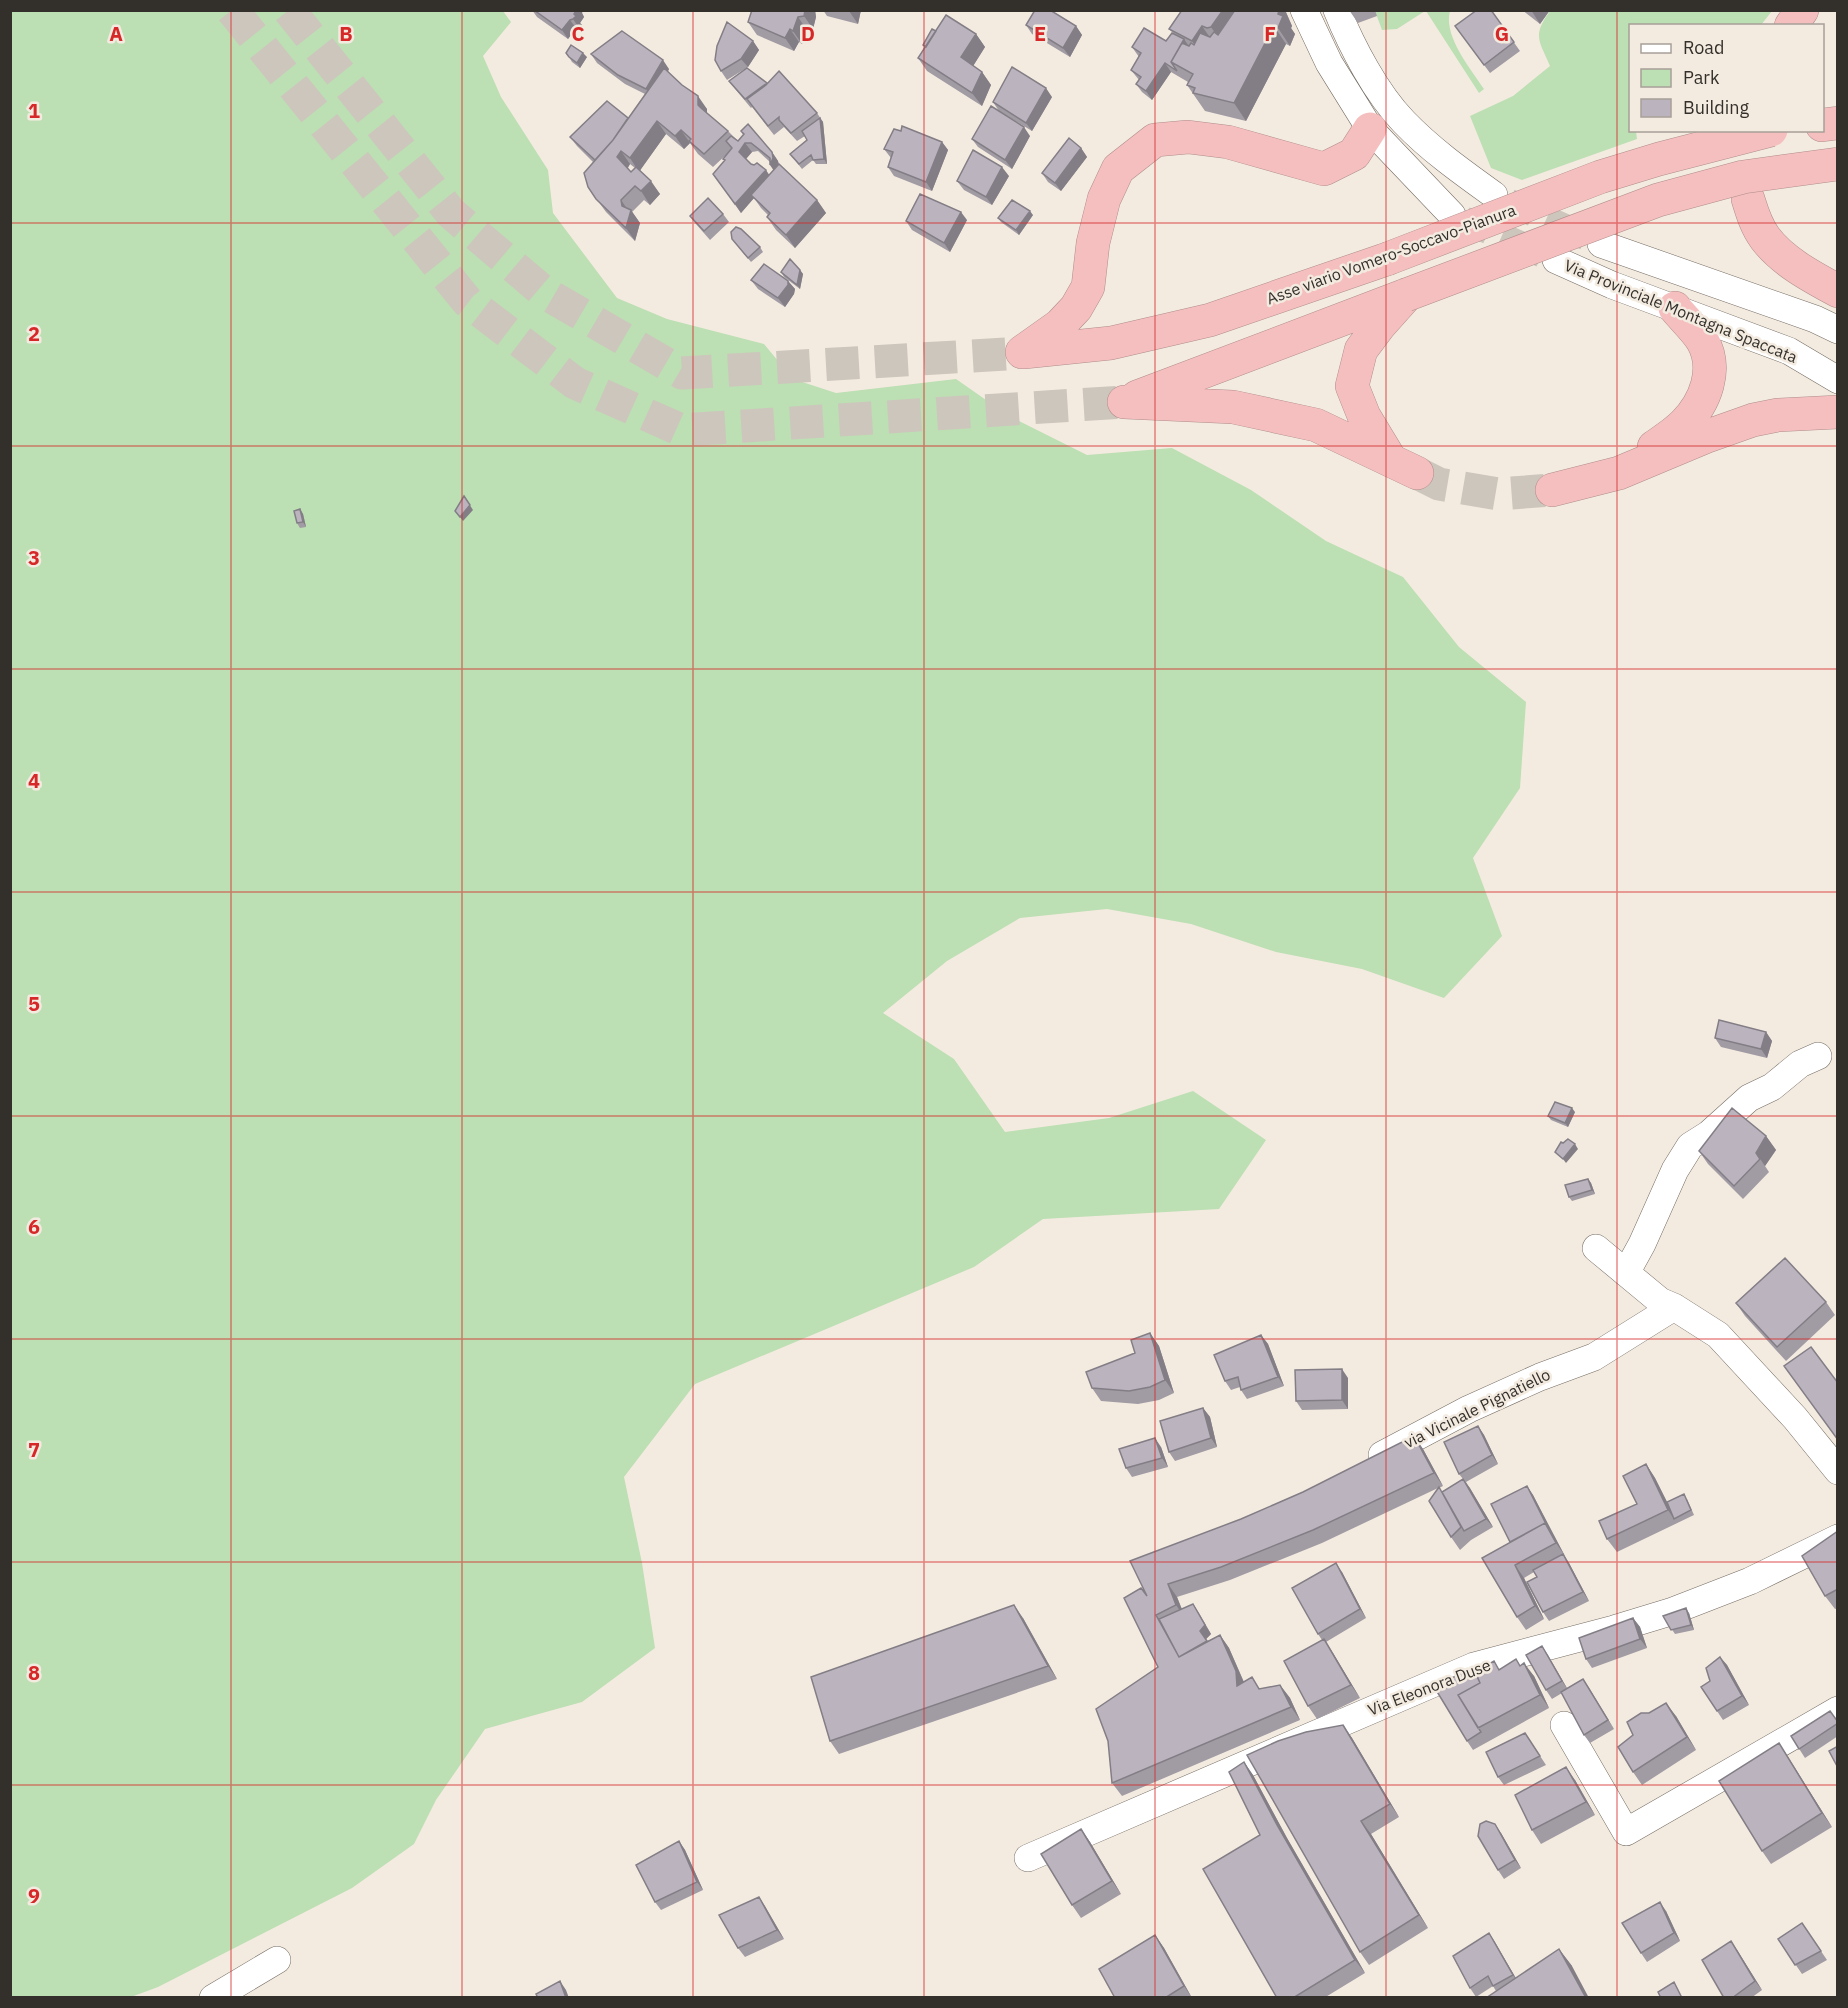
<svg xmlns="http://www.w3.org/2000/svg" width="1848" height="2008" viewBox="0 0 1848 2008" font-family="'IBM Plex Sans',sans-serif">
	<rect width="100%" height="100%" fill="#f4ebe0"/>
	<path fill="#bcdfb3" d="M 11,11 L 503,11 L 511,22 L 483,56 L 501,97 L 548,170 L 553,213 L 617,298 L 667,319 L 764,344 L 793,379 L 836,393 L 956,379 L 1009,416 L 1087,455 L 1172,448 L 1251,490 L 1326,541 L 1403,577 L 1459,647 L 1526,702 L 1520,788 L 1473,858 L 1502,936 L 1444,998 L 1362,969 L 1276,952 L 1191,924 L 1107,909 L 1020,918 L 947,961 L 883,1013 L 954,1059 L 1005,1132 L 1109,1118 L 1193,1091 L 1266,1140 L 1219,1209 L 1043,1219 L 974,1267 L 695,1384 L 624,1477 L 642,1563 L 655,1648 L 582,1702 L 485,1729 L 436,1800 L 414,1844 L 352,1888 L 158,1987 L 131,1997 L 11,1998 Z
		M 1375,11 L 1425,11 L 1397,29 L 1382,30 Z
		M 1426,11 L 1450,11 C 1443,36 1471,69 1484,89 L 1479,93 Z
		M 1550,11 L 1772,11 L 1761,25 L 1630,26 L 1630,130 L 1636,131 L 1637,139 L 1522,180 L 1491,168 L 1470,116 L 1513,96 L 1550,66 C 1539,40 1532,36 1550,11 Z"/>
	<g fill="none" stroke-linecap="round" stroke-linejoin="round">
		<path stroke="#cdc6bc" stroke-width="27" stroke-dasharray="27 14" stroke-linecap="butt" d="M 1509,202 L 1586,237
			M 1464,220 L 1542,254"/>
		<path stroke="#cdc6bc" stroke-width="33" stroke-dasharray="33 16" stroke-linecap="butt" d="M 232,10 L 467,301 L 575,383 L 681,430 L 1124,402
			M 289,10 L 451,213 L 545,293 L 682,373 L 1006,354
			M 1417,473 L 1439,484 L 1498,494 L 1552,490"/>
		<defs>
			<path id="minor" d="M 1304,10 L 1329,63 L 1370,129 L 1452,215
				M 1337,10 C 1352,47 1376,93 1404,122 C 1431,150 1462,172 1494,195
				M 1601,244 L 1815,319 L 1838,330
				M 1556,260 L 1612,285 L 1789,351 L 1838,380
				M 1596,1248 L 1660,1301 L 1674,1307 L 1718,1335 L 1795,1418 L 1838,1471
				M 1626,1273 L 1642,1244 L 1675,1170 L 1690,1146 L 1709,1134 L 1749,1098 L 1772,1087 L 1800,1064 L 1818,1056
				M 1382,1455 L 1469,1409 L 1540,1377 L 1594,1357 L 1674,1307
				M 1564,1725 L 1626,1832 L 1838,1710
				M 1028,1858 L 1474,1666 L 1614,1629 L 1670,1612 L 1750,1581 L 1838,1538
				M 213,1998 L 277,1960"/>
			<path id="highway" d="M 1791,26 L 1802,10
				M 1822,125 L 1838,123
				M 1748,199 C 1752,212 1756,226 1765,238 C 1782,261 1812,277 1838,291
				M 1022,352 L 1060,325 L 1076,308 L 1088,287 L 1093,243 L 1104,199 L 1118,169 L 1155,140 L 1188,137 L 1228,142 L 1324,169 L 1354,154 L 1370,129
				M 1024,352 L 1111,343 L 1210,320 L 1387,259
				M 1137,397 L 1406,295
				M 1124,402 L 1233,407 L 1316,425 L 1417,473
				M 1654,447 C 1664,440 1675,433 1684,424 C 1705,403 1719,369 1702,340 C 1695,329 1683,318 1675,308
				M 1390,459 L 1364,416 L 1352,386 L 1361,350 L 1379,326 L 1404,298
				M 1552,490 L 1619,473 L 1705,437 L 1753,420 L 1778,415 L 1838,412"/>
		</defs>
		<use href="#minor" stroke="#756d64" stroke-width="28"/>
		<use href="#highway" stroke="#b08d8b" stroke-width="34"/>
		<use href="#minor" stroke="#fff" stroke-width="27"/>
		<use href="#highway" stroke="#f4bfbe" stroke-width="33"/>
		<defs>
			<path id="highway-bridge" d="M 1387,259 L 1600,177 L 1659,159 L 1771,130
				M 1406,295 L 1658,200 L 1743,177 L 1838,164"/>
		</defs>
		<use href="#highway-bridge" stroke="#b08d8b" stroke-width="34" stroke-linecap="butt"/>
		<use href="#highway-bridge" stroke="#f4bfbe" stroke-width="33"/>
	</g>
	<path fill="#a19ba4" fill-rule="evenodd" d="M 532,10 L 583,10 L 582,13 L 584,17 L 580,23 L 582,25 L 579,28 L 576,28 L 568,39 L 537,17 Z
		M 756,10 L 815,10 L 816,17 L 813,29 L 807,30 L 802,44 L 799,42 L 794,51 L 757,35 L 748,22 Z
		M 823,10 L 861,10 L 858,24 L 827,16 Z
		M 1182,10 L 1235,10 L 1234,11 L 1235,10 L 1285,10 L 1292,26 L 1291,28 L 1295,34 L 1290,46 L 1286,44 L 1246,121 L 1205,111 L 1187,85 L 1188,82 L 1171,72 L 1152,100 L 1142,92 L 1136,84 L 1139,80 L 1131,70 L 1139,57 L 1132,47 L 1166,41 L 1173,33 L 1169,29 Z
		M 1349,10 L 1375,10 L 1377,16 L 1358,23 Z
		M 1491,10 L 1520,51 L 1490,73 L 1455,26 Z
		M 1522,10 L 1550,10 L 1540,24 Z
		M 1026,25 L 1076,26 L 1082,35 L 1070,57 L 1032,34 Z
		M 936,31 L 976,34 L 985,47 L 973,66 L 982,72 L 991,85 L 982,106 L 927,71 L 918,58 L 925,48 L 923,45 Z
		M 753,41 L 759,50 L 748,67 L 727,80 L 721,71 Z
		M 591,54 L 669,69 L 668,72 L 707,109 L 707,114 L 728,131 L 738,141 L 743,135 L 741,131 L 772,152 L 778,161 L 779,164 L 817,200 L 826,213 L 795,248 L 776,230 L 767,217 L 768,215 L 761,208 L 754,198 L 741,213 L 713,174 L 725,161 L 723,159 L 727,154 L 713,167 L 698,154 L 690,143 L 684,149 L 666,134 L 640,170 L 660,194 L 650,205 L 644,200 L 632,212 L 640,223 L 635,241 L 606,212 L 588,187 L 593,162 L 577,146 L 570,137 L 628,118 L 645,94 L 625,84 L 597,63 ZM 758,151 L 770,162 L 774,170 L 769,175 L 751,164 L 746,159 L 752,152 ZM 630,164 L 635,168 L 631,172 L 628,168 Z
		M 569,57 L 587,57 L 580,68 L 572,62 Z
		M 729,81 L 767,83 L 817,113 L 823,122 L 827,164 L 816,164 L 813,160 L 802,169 L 790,154 L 807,140 L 805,136 L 797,141 L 784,127 L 774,135 L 752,107 L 751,108 L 736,90 Z
		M 1052,97 L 1032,131 L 999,111 L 993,102 Z
		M 901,131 L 942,142 L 948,150 L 932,191 L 894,176 L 888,167 L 891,158 L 884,149 Z
		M 1030,136 L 1012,169 L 978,147 L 972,139 Z
		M 1081,148 L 1087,157 L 1061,191 L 1048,182 L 1042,173 Z
		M 1009,176 L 992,205 L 964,190 L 957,181 Z
		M 723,214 L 729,222 L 710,240 L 696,224 L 690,216 Z
		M 1033,215 L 1019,235 L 1001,222 L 998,218 Z
		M 967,220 L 950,252 L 912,230 L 906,221 Z
		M 732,239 L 760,247 L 763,252 L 751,262 Z
		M 800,270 L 803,274 L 800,289 L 784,277 L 781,272 Z
		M 751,280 L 788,281 L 795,289 L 794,294 L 785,307 L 758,289 Z
		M 300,509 L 303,514 L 306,527 L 300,528 L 297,523 Z
		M 1766,1032 L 1772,1041 L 1767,1058 L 1721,1047 L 1715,1038 Z
		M 1575,1112 L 1568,1127 L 1551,1120 L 1548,1116 Z
		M 1766,1136 L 1776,1150 L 1765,1166 L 1769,1172 L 1743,1199 L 1708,1164 L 1699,1151 Z
		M 1588,1179 L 1591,1183 L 1595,1194 L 1572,1201 L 1569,1197 Z
		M 1826,1302 L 1835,1315 L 1786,1361 L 1745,1316 L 1736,1303 Z
		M 1150,1333 L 1159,1346 L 1174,1393 L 1159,1400 L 1138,1404 L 1101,1401 L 1092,1388 L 1135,1353 Z
		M 1261,1335 L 1268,1344 L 1284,1386 L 1247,1399 L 1241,1390 L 1240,1387 L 1231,1390 L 1225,1381 Z
		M 1348,1378 L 1348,1409 L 1302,1410 L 1296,1401 Z
		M 1203,1408 L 1210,1417 L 1217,1447 L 1175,1461 L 1169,1452 Z
		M 1478,1426 L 1484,1435 L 1498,1464 L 1466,1482 L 1493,1527 L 1471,1540 L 1460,1550 L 1451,1537 L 1438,1488 L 1322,1543 L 1230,1580 L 1177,1597 L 1182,1609 L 1193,1604 L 1199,1613 L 1211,1634 L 1206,1639 L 1207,1641 L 1220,1635 L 1229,1648 L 1244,1682 L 1260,1689 L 1280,1685 L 1290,1698 L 1300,1720 L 1122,1796 L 1112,1783 L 1158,1667 L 1147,1596 L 1241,1519 L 1303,1492 L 1414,1436 L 1423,1449 L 1443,1486 L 1439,1488 L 1442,1492 L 1463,1479 L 1459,1474 Z
		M 1161,1447 L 1168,1467 L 1132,1477 L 1126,1468 Z
		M 1646,1464 L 1655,1478 L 1667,1502 L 1687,1499 L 1694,1515 L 1617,1552 L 1607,1539 L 1637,1504 Z
		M 1527,1486 L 1533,1495 L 1554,1537 L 1569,1563 L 1589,1601 L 1549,1621 L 1543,1612 L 1537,1577 L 1534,1572 L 1524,1578 L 1544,1619 L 1526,1630 L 1517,1617 L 1510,1542 Z
		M 1838,1531 L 1838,1608 L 1835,1609 L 1825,1596 Z
		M 1342,1572 L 1366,1618 L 1326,1642 L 1360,1698 L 1317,1719 L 1308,1706 L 1322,1640 L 1318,1634 Z
		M 1689,1613 L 1694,1630 L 1675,1634 L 1663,1616 Z
		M 1023,1618 L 1057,1679 L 839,1754 L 830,1741 Z
		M 1633,1618 L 1640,1627 L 1647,1648 L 1592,1668 L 1586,1659 Z
		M 1542,1646 L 1567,1688 L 1583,1679 L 1614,1729 L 1590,1743 L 1584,1735 L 1562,1693 L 1552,1699 L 1546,1690 Z
		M 1720,1657 L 1727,1665 L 1749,1705 L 1723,1720 L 1717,1711 L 1710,1681 Z
		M 1521,1666 L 1534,1676 L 1549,1708 L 1473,1750 L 1467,1741 L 1476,1672 Z
		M 1676,1716 L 1696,1750 L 1642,1785 L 1633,1772 Z
		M 1838,1722 L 1838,1736 L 1805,1758 L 1791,1736 Z
		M 1343,1725 L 1352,1738 L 1399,1817 L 1371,1834 L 1428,1928 L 1369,1965 L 1360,1952 Z
		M 1525,1733 L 1546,1765 L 1504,1785 L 1498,1777 Z
		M 1779,1743 L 1788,1757 L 1832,1827 L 1771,1864 L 1762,1851 Z
		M 1244,1762 L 1253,1775 L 1287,1838 L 1365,1973 L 1324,1998 L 1277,1998 L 1260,1835 Z
		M 1575,1780 L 1595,1815 L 1541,1844 L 1532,1830 Z
		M 1081,1829 L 1090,1842 L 1121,1894 L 1081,1918 L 1072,1905 Z
		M 1501,1833 L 1521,1868 L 1504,1879 L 1498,1870 Z
		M 679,1841 L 685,1850 L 703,1890 L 661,1910 L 655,1902 Z
		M 759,1897 L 784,1939 L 745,1957 L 738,1948 Z
		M 1666,1911 L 1680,1941 L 1647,1962 L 1641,1953 Z
		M 1802,1923 L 1827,1960 L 1802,1974 L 1778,1939 Z
		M 1489,1933 L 1516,1978 L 1559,1949 L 1572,1966 L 1496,1991 L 1493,1986 L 1476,1997 L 1470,1988 Z
		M 1155,1935 L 1164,1948 L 1192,1998 L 1115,1998 Z
		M 1737,1950 L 1762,1990 L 1751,1998 L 1724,1998 Z"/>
	<path fill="#837e86" d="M 576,10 L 583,10 L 582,13 L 584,17 L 580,23 L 582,25 L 579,28 L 573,19 L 574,14 Z
		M 805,10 L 815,10 L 816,17 L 813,29 L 804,16 Z
		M 849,10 L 861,10 L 858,24 L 849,11 Z
		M 1223,10 L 1235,10 L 1235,14 L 1220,40 L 1211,27 Z
		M 1279,10 L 1285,10 L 1292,26 L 1291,28 L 1295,34 L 1290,46 L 1278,28 L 1278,14 Z
		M 1531,10 L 1550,10 L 1540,24 Z
		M 798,17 L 807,30 L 802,44 L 793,31 Z
		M 570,20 L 576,28 L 568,39 L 562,30 Z
		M 1076,26 L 1082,35 L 1070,57 L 1063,48 Z
		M 1202,26 L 1211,39 L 1201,54 L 1192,41 Z
		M 1274,26 L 1286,44 L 1246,121 L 1234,103 Z
		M 790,29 L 799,42 L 794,51 L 785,38 Z
		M 976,34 L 985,47 L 970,71 L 961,57 Z
		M 1184,39 L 1190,48 L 1181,44 Z
		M 753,41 L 759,50 L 748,67 L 741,59 Z
		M 583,53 L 587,57 L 580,68 L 577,63 Z
		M 663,60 L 669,69 L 652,97 L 646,89 Z
		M 1165,63 L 1171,72 L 1152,100 L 1146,91 Z
		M 982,72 L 991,85 L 982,106 L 972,93 Z
		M 1046,88 L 1052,97 L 1032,131 L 1026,123 Z
		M 698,96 L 707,109 L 707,118 L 698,105 Z
		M 820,118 L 823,122 L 827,164 L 824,159 Z
		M 657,121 L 666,134 L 639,172 L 630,158 Z
		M 1024,127 L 1030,136 L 1012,169 L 1005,160 Z
		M 681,130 L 690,143 L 684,149 L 675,136 Z
		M 942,142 L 948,150 L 932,191 L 926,182 Z
		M 745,143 L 752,152 L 745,160 L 739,152 Z
		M 1081,148 L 1087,157 L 1061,191 L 1055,183 Z
		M 621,151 L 630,164 L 626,170 L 617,157 Z
		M 772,152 L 778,161 L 779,166 L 776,174 L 770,165 Z
		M 1002,167 L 1009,176 L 992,205 L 986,197 Z
		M 766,170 L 772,179 L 751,195 L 754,198 L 741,213 L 735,204 Z
		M 651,181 L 660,194 L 650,205 L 641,191 Z
		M 621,200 L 630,213 L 631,210 L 640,223 L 635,241 L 626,228 Z
		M 817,200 L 826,213 L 795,248 L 786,235 Z
		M 1030,211 L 1033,215 L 1019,235 L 1016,230 Z
		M 961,212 L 967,220 L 950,252 L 944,243 Z
		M 800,270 L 803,274 L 800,289 L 797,285 Z
		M 788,281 L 795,289 L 794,294 L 785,307 L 778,298 Z
		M 464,496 L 473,510 L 463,521 L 460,517 Z
		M 300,509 L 303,514 L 306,527 L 303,522 Z
		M 1766,1032 L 1772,1041 L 1767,1058 L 1761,1049 Z
		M 1572,1108 L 1575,1112 L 1568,1127 L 1565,1123 Z
		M 1766,1136 L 1776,1150 L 1765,1166 L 1756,1153 Z
		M 1575,1144 L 1578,1149 L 1566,1163 L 1563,1159 Z
		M 1588,1179 L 1591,1183 L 1595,1194 L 1592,1190 Z
		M 1150,1333 L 1159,1346 L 1174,1393 L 1165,1380 Z
		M 1261,1335 L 1268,1344 L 1284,1386 L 1278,1377 Z
		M 1342,1369 L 1348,1378 L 1348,1409 L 1342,1400 Z
		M 1203,1408 L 1210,1417 L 1217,1447 L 1211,1438 Z
		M 1478,1426 L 1484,1435 L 1498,1464 L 1492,1455 Z
		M 1414,1436 L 1423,1449 L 1443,1486 L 1434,1473 Z
		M 1155,1438 L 1161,1447 L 1168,1467 L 1162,1458 Z
		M 1646,1464 L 1655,1478 L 1675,1518 L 1674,1519 L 1668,1510 Z
		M 1463,1479 L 1470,1488 L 1493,1527 L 1486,1519 Z
		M 1527,1486 L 1533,1495 L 1565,1556 L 1556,1543 Z
		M 1563,1554 L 1569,1563 L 1589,1601 L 1583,1592 Z
		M 1336,1563 L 1342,1572 L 1366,1618 L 1360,1609 Z
		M 1515,1565 L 1524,1578 L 1544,1619 L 1535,1606 Z
		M 1168,1584 L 1177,1597 L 1185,1618 L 1176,1605 Z
		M 1193,1604 L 1211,1634 L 1206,1639 L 1200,1631 Z
		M 1014,1605 L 1023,1618 L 1057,1679 L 1048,1666 Z
		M 1686,1608 L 1689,1613 L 1694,1630 L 1691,1625 Z
		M 1633,1618 L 1640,1627 L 1647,1648 L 1640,1639 Z
		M 1220,1635 L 1229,1648 L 1245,1685 L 1237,1686 Z
		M 1324,1639 L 1333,1653 L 1360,1698 L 1351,1685 Z
		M 1542,1646 L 1548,1655 L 1568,1690 L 1562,1681 Z
		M 1720,1657 L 1727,1665 L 1749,1705 L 1742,1696 Z
		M 1524,1663 L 1534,1676 L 1549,1708 L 1540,1695 Z
		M 1583,1679 L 1589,1688 L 1614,1729 L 1608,1720 Z
		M 1280,1685 L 1290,1698 L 1300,1720 L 1291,1707 Z
		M 1666,1703 L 1676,1716 L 1696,1750 L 1687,1737 Z
		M 1343,1725 L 1352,1738 L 1399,1817 L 1390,1804 Z
		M 1779,1743 L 1788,1757 L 1832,1827 L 1822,1813 Z
		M 1244,1762 L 1253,1775 L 1287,1838 L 1365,1973 L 1355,1960 L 1277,1825 Z
		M 1566,1767 L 1575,1780 L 1595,1815 L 1586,1802 Z
		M 1361,1821 L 1371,1834 L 1428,1928 L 1419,1915 Z
		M 1495,1824 L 1501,1833 L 1521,1868 L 1515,1860 Z
		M 1081,1829 L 1090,1842 L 1121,1894 L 1112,1881 Z
		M 679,1841 L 685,1850 L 703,1890 L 697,1882 Z
		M 759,1897 L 765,1906 L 784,1939 L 777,1930 Z
		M 1660,1902 L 1666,1911 L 1680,1941 L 1674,1933 Z
		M 1489,1933 L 1495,1942 L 1519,1984 L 1513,1975 Z
		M 1155,1935 L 1164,1948 L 1192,1998 L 1184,1986 Z
		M 1731,1941 L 1737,1950 L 1762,1990 L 1755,1981 Z
		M 1559,1949 L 1572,1966 L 1589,1998 L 1586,1998 Z
		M 560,1981 L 566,1990 L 569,1998 L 566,1998 Z"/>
	<path fill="#bbb4bf" stroke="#837e86" stroke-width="1.5" d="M 534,10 L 576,10 L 574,14 L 576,16 L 573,19 L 570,20 L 562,30 Z
		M 752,10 L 756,11 L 805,10 L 804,16 L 798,17 L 793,31 L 790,29 L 785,38 L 748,22 Z
		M 1035,10 L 1050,10 L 1076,26 L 1063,48 L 1026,25 Z
		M 1182,10 L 1223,10 L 1211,27 L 1207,28 L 1202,26 L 1192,41 L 1169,29 Z
		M 1235,10 L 1279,10 L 1278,14 L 1283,16 L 1278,28 L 1274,26 L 1234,103 L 1193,93 L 1195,88 L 1187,85 L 1193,74 L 1171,62 L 1182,43 L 1189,46 L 1191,43 L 1194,45 L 1200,33 L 1210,37 L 1214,32 L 1218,35 Z
		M 1477,10 L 1491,10 L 1514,42 L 1484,65 L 1455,26 Z
		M 946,15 L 976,34 L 961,57 L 982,72 L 972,93 L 918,58 Z
		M 727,22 L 753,41 L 741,59 L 721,71 L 715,60 L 717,46 Z
		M 1144,28 L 1166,41 L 1172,33 L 1184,39 L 1171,62 L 1177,71 L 1165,63 L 1146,91 L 1136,84 L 1141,77 L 1131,70 L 1141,53 L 1132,47 Z
		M 932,29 L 936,31 L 926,47 L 923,45 Z
		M 622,31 L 663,60 L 646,89 L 618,75 L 591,54 Z
		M 571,45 L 583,53 L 577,63 L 569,57 L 566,53 Z
		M 1012,67 L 1046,88 L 1026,123 L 993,102 Z
		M 664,68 L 682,85 L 698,96 L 698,105 L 701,108 L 728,131 L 704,154 L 689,141 L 691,139 L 681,130 L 675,136 L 657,121 L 630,158 L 621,151 L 617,157 L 631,172 L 636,167 L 651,181 L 641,191 L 635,186 L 621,200 L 622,206 L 631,210 L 626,228 L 596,199 L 588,187 L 584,173 L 613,140 Z
		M 747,68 L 767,83 L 745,99 L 729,81 Z
		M 779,71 L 817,113 L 791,133 L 779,120 L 779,117 L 768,126 L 747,99 L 766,85 Z
		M 607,101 L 628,118 L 613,140 L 595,160 L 570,137 Z
		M 991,106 L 1024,127 L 1005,160 L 972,139 Z
		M 820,118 L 824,159 L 813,160 L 811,155 L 799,164 L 790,154 L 807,140 L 802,131 Z
		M 748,124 L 772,152 L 773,158 L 770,165 L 770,158 L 751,143 L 745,143 L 739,152 L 751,164 L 754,165 L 757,163 L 766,170 L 735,204 L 713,174 L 725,160 L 723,159 L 732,148 L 726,141 L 731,136 L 738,141 L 744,134 L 741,131 Z
		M 902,126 L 942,142 L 926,182 L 888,167 L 893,152 L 884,149 L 894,129 L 901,131 Z
		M 1069,138 L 1081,148 L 1055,183 L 1042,173 Z
		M 973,150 L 1002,167 L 986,197 L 957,181 Z
		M 779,164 L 817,200 L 786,235 L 767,217 L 770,213 L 751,195 Z
		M 920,194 L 961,212 L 944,243 L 906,221 Z
		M 708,198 L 723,214 L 704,231 L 690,216 Z
		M 1012,200 L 1030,211 L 1016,230 L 998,218 Z
		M 736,227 L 741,229 L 760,247 L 748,258 L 732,239 L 731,232 Z
		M 790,259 L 800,270 L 797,285 L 781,272 Z
		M 764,264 L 788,281 L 788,285 L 778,298 L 751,280 Z
		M 464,496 L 470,505 L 460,517 L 455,511 Z
		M 300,509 L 303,522 L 297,523 L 294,511 Z
		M 1719,1020 L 1766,1032 L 1761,1049 L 1715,1038 Z
		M 1555,1102 L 1572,1108 L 1565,1123 L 1548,1116 Z
		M 1732,1108 L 1766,1136 L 1756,1153 L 1760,1159 L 1734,1186 L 1699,1151 Z
		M 1568,1139 L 1575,1144 L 1563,1159 L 1555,1152 L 1561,1142 L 1563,1143 Z
		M 1588,1179 L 1592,1190 L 1569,1197 L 1565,1185 Z
		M 1785,1258 L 1826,1302 L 1777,1347 L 1736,1303 Z
		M 1150,1333 L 1165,1380 L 1150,1387 L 1129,1391 L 1092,1388 L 1086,1372 L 1135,1353 L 1131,1340 Z
		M 1261,1335 L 1278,1377 L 1241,1390 L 1238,1377 L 1225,1381 L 1214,1355 Z
		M 1811,1347 L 1838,1383 L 1838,1440 L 1784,1366 Z
		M 1342,1369 L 1342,1400 L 1296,1401 L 1295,1370 Z
		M 1203,1408 L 1211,1438 L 1169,1452 L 1160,1421 Z
		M 1478,1426 L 1492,1455 L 1459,1474 L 1444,1442 Z
		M 1414,1436 L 1434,1473 L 1313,1530 L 1221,1567 L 1168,1584 L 1176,1605 L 1156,1615 L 1179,1657 L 1220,1635 L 1236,1671 L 1237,1686 L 1252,1677 L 1259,1689 L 1280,1685 L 1291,1707 L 1112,1783 L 1108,1741 L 1096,1709 L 1158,1667 L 1124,1598 L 1141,1588 L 1147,1596 L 1130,1561 L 1241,1519 L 1303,1492 Z
		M 1155,1438 L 1162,1458 L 1126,1468 L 1119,1449 Z
		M 1646,1464 L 1668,1510 L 1607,1539 L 1599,1521 L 1637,1504 L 1623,1476 Z
		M 1463,1479 L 1486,1519 L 1464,1531 L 1442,1492 Z
		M 1527,1486 L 1548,1528 L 1545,1523 L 1510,1542 L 1491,1504 Z
		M 1439,1487 L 1461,1527 L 1451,1537 L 1429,1501 Z
		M 1684,1494 L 1691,1510 L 1674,1519 L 1667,1502 Z
		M 1545,1523 L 1556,1543 L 1515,1565 L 1535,1606 L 1517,1617 L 1482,1558 Z
		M 1838,1531 L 1838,1589 L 1825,1596 L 1802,1556 Z
		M 1563,1554 L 1583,1592 L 1543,1612 L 1527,1582 L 1537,1577 L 1533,1570 Z
		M 1336,1563 L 1360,1609 L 1318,1634 L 1292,1588 Z
		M 1193,1604 L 1205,1625 L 1200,1631 L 1207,1641 L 1179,1657 L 1159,1619 Z
		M 1014,1605 L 1048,1666 L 830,1741 L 811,1677 Z
		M 1686,1608 L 1691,1625 L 1671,1630 L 1663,1616 Z
		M 1633,1618 L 1640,1639 L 1586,1659 L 1579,1638 Z
		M 1324,1639 L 1351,1685 L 1308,1706 L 1284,1661 Z
		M 1542,1646 L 1562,1681 L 1546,1690 L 1526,1655 Z
		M 1720,1657 L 1742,1696 L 1717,1711 L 1701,1687 L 1710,1681 L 1706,1668 Z
		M 1516,1659 L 1520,1666 L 1524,1663 L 1540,1695 L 1478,1728 L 1458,1695 L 1480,1683 L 1475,1672 L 1494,1661 L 1499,1670 Z
		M 1474,1669 L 1480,1683 L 1458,1695 L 1481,1732 L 1467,1741 L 1433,1685 Z
		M 1583,1679 L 1608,1720 L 1584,1735 L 1561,1692 Z
		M 1666,1703 L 1687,1737 L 1633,1772 L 1618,1747 L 1633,1735 L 1627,1722 L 1641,1713 L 1649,1713 Z
		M 1830,1711 L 1838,1722 L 1838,1723 L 1799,1749 L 1791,1736 Z
		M 1343,1725 L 1390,1804 L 1361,1821 L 1419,1915 L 1360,1952 L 1247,1755 L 1278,1741 L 1306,1732 Z
		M 1525,1733 L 1540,1756 L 1498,1777 L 1486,1752 Z
		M 1779,1743 L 1822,1813 L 1762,1851 L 1719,1781 Z
		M 1838,1746 L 1838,1768 L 1829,1751 Z
		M 1244,1762 L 1277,1825 L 1355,1960 L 1293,1998 L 1277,1998 L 1203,1869 L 1260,1835 L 1229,1772 Z
		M 1566,1767 L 1586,1802 L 1532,1830 L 1515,1795 Z
		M 1486,1821 L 1495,1824 L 1515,1860 L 1498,1870 L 1478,1836 L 1480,1824 Z
		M 1081,1829 L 1112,1881 L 1072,1905 L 1041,1854 Z
		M 679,1841 L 697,1882 L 655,1902 L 636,1865 Z
		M 759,1897 L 777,1930 L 738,1948 L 719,1915 Z
		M 1660,1902 L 1674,1933 L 1641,1953 L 1622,1923 Z
		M 1802,1923 L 1821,1951 L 1795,1965 L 1778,1939 Z
		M 1489,1933 L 1513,1975 L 1493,1986 L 1488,1976 L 1470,1988 L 1453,1956 Z
		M 1155,1935 L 1184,1986 L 1165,1998 L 1115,1998 L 1099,1969 Z
		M 1731,1941 L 1755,1981 L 1732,1998 L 1724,1998 L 1702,1960 Z
		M 1559,1949 L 1586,1998 L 1486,1998 Z
		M 560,1981 L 566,1998 L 538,1998 L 536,1994 Z
		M 1674,1982 L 1682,1998 L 1661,1998 L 1658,1992 Z"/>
	<path fill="none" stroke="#d62828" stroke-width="1.5" stroke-opacity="0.55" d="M 231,10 L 231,1998M 462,10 L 462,1998M 693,10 L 693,1998M 924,10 L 924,1998M 1155,10 L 1155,1998M 1386,10 L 1386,1998M 1617,10 L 1617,1998M 10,223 L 1838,223M 10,446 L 1838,446M 10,669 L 1838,669M 10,892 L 1838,892M 10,1116 L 1838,1116M 10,1339 L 1838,1339M 10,1562 L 1838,1562M 10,1785 L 1838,1785"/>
	<g text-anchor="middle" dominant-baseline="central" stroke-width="5" stroke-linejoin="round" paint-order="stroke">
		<g font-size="16" fill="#33302c" stroke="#f4ebe0">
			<text transform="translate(1391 254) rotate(-20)">Asse viario Vomero-Soccavo-Pianura</text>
			<text transform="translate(1681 311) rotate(22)">Via Provinciale Montagna Spaccata</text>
			<text transform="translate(1477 1408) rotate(-26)">via Vicinale Pignatiello</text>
			<text transform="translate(1429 1687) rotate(-21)">Via Eleonora Duse</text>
		</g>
	</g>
	<g font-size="20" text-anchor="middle" font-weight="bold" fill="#d62828" stroke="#f4ebe0" stroke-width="5" stroke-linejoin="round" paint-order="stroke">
		<text x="116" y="41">A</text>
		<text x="346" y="41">B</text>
		<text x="578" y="41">C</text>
		<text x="808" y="41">D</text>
		<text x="1040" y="41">E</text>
		<text x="1270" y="41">F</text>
		<text x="1502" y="41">G</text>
		<text x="34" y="118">1</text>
		<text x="34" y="341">2</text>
		<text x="34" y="565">3</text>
		<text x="34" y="788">4</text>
		<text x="34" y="1011">5</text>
		<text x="34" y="1234">6</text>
		<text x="34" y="1457">7</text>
		<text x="34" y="1680">8</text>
		<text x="34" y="1903">9</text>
	</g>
	<rect width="1848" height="2008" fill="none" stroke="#33302c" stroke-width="24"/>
	<rect x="1629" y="24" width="195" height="108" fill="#f4ebe0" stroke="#a7a098" stroke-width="1.5"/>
	<rect x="1641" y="44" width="30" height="9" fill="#ffffff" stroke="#a7a098" stroke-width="1.5"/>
	<text x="1683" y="54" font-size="18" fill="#33302c">Road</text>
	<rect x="1641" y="69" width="30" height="18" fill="#bcdfb3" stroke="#a7a098" stroke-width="1.5"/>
	<text x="1683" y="84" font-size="18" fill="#33302c">Park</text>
	<rect x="1641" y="99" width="30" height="18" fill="#bbb4bf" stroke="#a7a098" stroke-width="1.5"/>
	<text x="1683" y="114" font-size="18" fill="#33302c">Building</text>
</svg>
